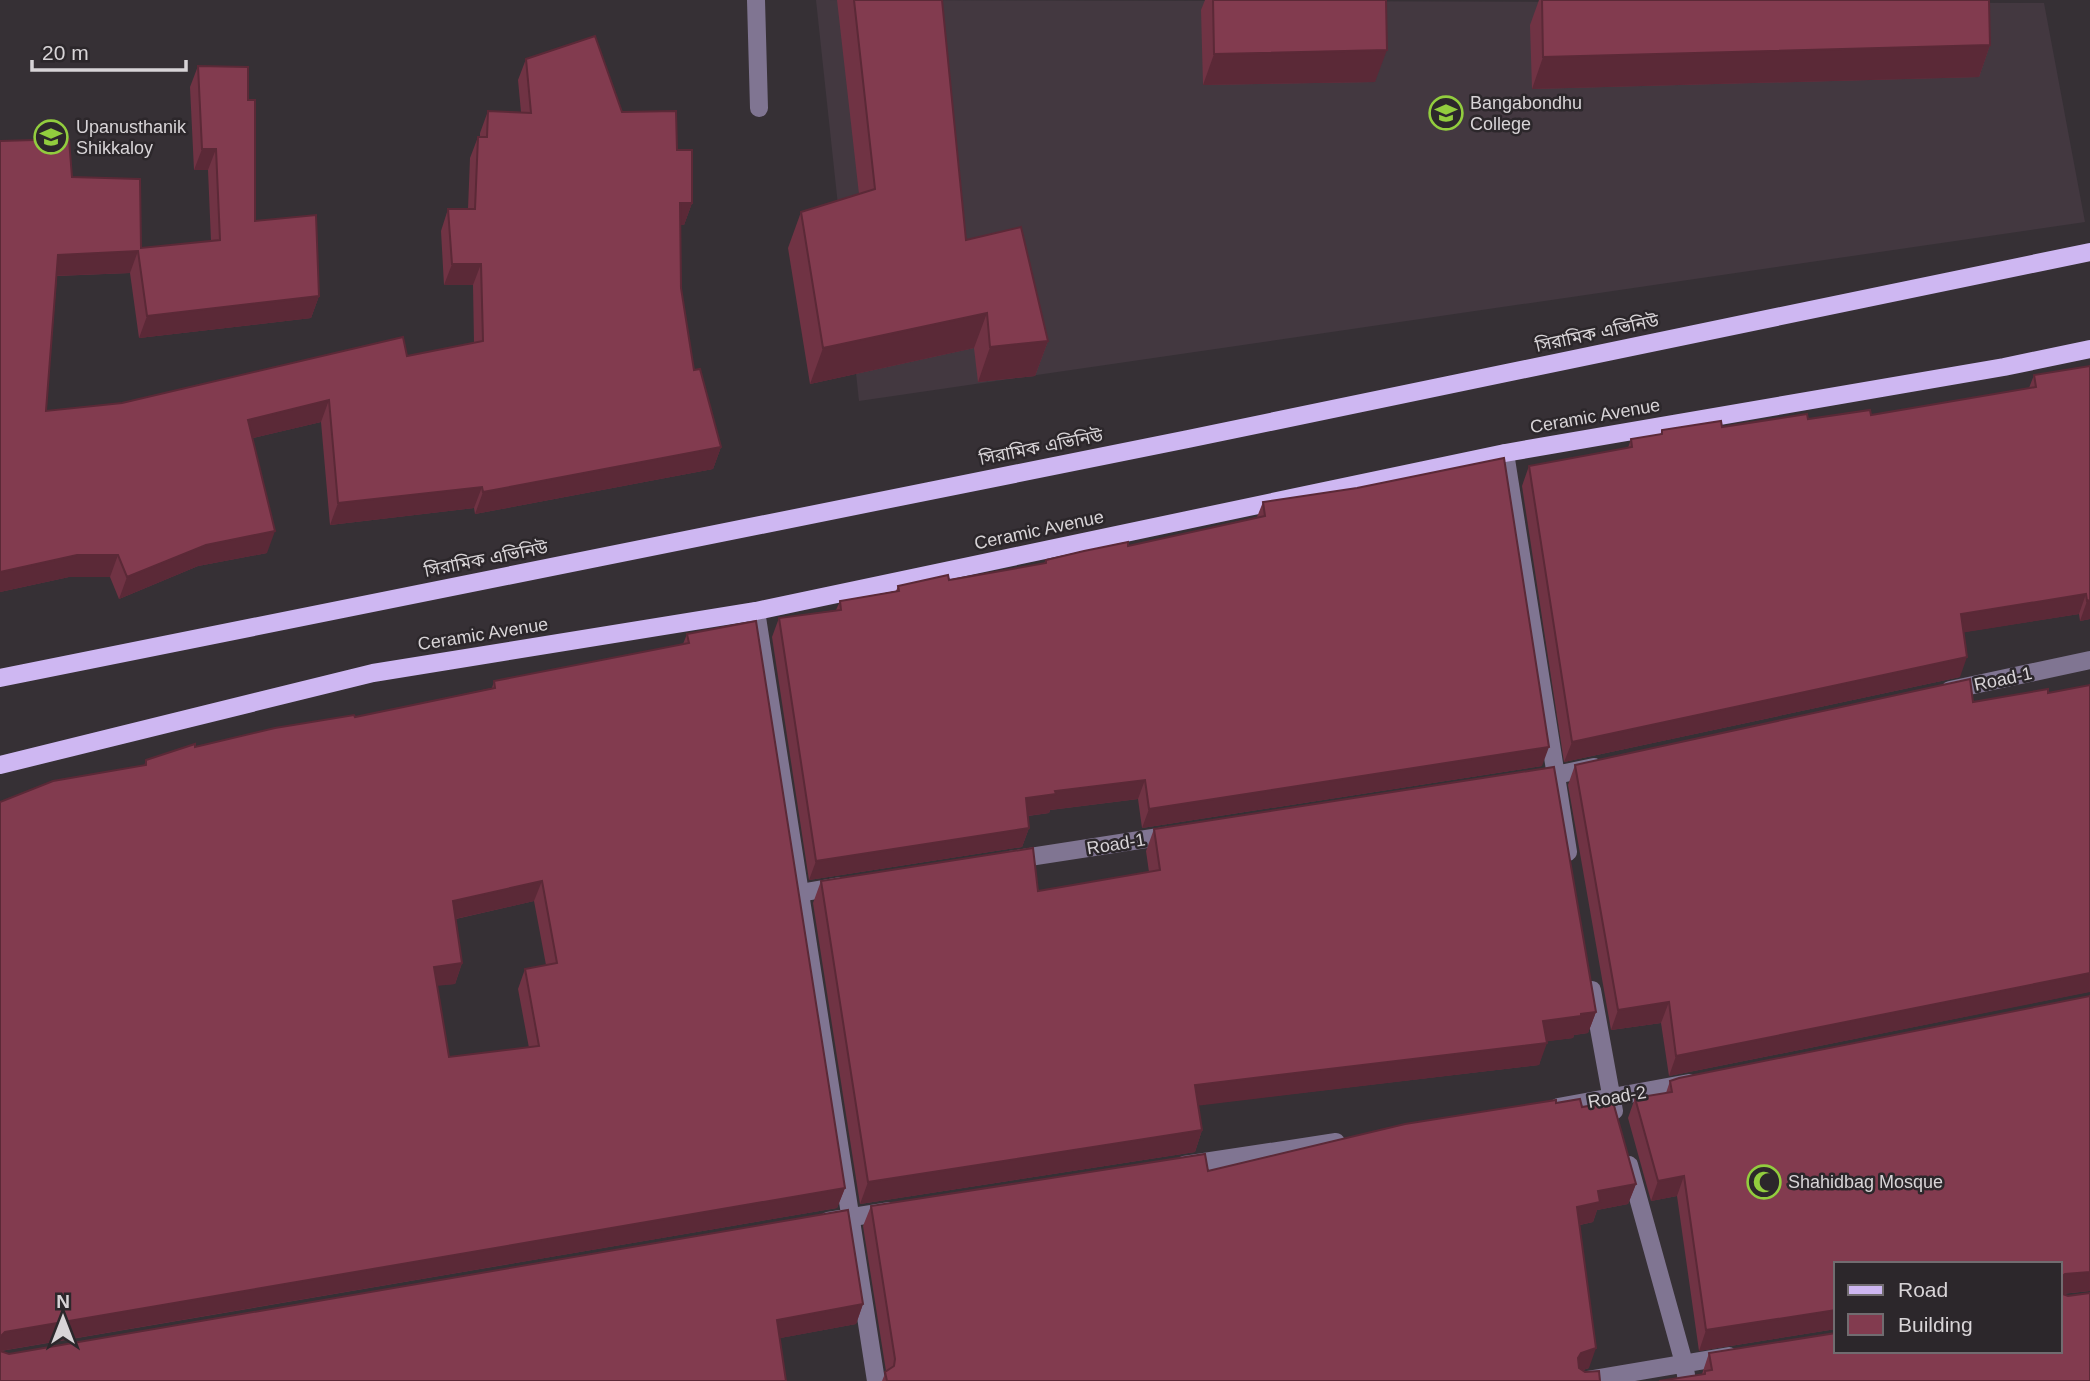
<svg xmlns="http://www.w3.org/2000/svg" width="2090" height="1381" viewBox="0 0 2090 1381" font-family="Helvetica,'Noto Sans Bengali',sans-serif">
	<rect width="100%" height="100%" fill="#363035"/>
	<path fill="#433840" d="M 816,0 L 2044,3 L 2085,222 L 859,401 Z"/>
	<g fill="none" stroke-linecap="round" stroke-linejoin="round">
		<path stroke="#807592" stroke-width="18" d="M 756,0 L 759,108
			M 1505,453 L 1568,852
			M 756,611 L 876,1381
			M 1950,690 L 2090,660
			M 1532,780 L 1594,767
			M 1010,860 L 1172,835
			M 800,893 L 840,886
			M 1592,990 L 1614,1111
			M 1558,1107 L 1689,1083
			M 1184,1165 L 1336,1142
			M 1629,1165 L 1684,1363 L 1687,1381
			M 828,1221 L 890,1211
			M 1581,1381 L 1729,1356"/>
		<path stroke="#ceb7f2" stroke-width="18" d="M 0,678 L 1188,439 L 2090,252
			M 0,765 L 373,673 L 756,611 L 1505,453 L 2004,367 L 2090,349"/>
	</g>
	<path fill="#703344" fill-rule="evenodd" d="M 837,0 L 942,0 L 966,240 L 1048,341 L 1035,376 L 978,382 L 974,348 L 810,384 L 788,248 L 801,212 L 859,194 Z
		M 1205,0 L 1386,0 L 1375,82 L 1203,85 L 1201,10 Z
		M 1539,0 L 1989,0 L 1990,45 L 1979,77 L 1532,89 L 1530,25 Z
		M 526,59 L 622,112 L 677,150 L 692,203 L 684,225 L 680,225 L 681,288 L 694,370 L 721,447 L 713,469 L 475,514 L 474,508 L 330,525 L 321,422 L 253,438 L 267,553 L 198,566 L 119,599 L 110,577 L 69,577 L 0,592 L 0,141 L 72,177 L 141,248 L 211,241 L 208,170 L 194,170 L 190,87 L 198,66 L 248,100 L 255,221 L 319,296 L 311,318 L 139,338 L 130,273 L 57,276 L 46,411 L 122,403 L 407,356 L 474,343 L 473,285 L 444,285 L 441,231 L 448,209 L 468,209 L 470,158 L 478,137 L 480,137 L 480,133 L 488,111 L 521,112 L 518,80 Z
		M 2090,366 L 2090,619 L 2080,621 L 2079,614 L 1964,632 L 1960,677 L 1564,762 L 1522,486 L 1529,466 L 1628,448 L 1631,439 L 1660,435 L 1662,430 L 1722,427 L 1808,419 L 1871,415 L 2029,388 L 2034,375 Z
		M 1263,502 L 1542,766 L 1142,828 L 1138,799 L 1050,810 L 1049,813 L 1028,816 L 1029,828 L 1022,847 L 809,880 L 772,637 L 779,618 L 836,610 L 840,601 L 896,591 L 898,586 L 949,580 L 1044,563 L 1046,560 L 1128,546 L 1257,517 Z
		M 687,634 L 845,1188 L 837,1208 L 1,1351 L 9,1354 L 863,1304 L 856,1324 L 780,1338 L 0,1381 L 0,802 L 144,766 L 146,760 L 195,747 L 355,717 L 492,688 L 494,681 L 683,644 ZM 534,901 L 546,965 L 525,969 L 518,989 L 529,1048 L 449,1057 L 437,985 L 455,984 L 462,963 L 456,919 Z
		M 2048,693 L 2088,992 L 1669,1076 L 1661,1023 L 1611,1030 L 1568,785 L 1575,765 L 1973,702 Z
		M 1154,829 L 1596,1012 L 1588,1033 L 1574,1035 L 1573,1038 L 1546,1041 L 1539,1065 L 1198,1105 L 1202,1130 L 1195,1152 L 860,1204 L 813,903 L 821,881 L 1038,891 L 1149,872 L 1146,851 Z
		M 2090,996 L 2090,1291 L 2062,1294 L 2068,1296 L 2090,1293 L 2090,1381 L 1659,1381 L 1702,1374 L 1709,1353 L 1836,1333 L 1836,1351 L 2060,1351 L 2060,1264 L 1836,1264 L 1836,1329 L 1699,1351 L 1677,1196 L 1651,1201 L 1628,1118 L 1635,1098 L 1666,1093 L 1670,1081 L 1679,1078 Z
		M 1556,1103 L 1582,1107 L 1636,1184 L 1628,1204 L 1597,1210 L 1593,1222 L 1580,1225 L 1589,1368 L 1583,1370 L 1600,1381 L 882,1381 L 886,1371 L 863,1226 L 871,1206 L 1208,1171 Z"/>
	<path fill="#5b2937" d="M 1990,45 L 1979,77 L 1532,89 L 1543,57 Z
		M 1387,50 L 1375,82 L 1203,85 L 1214,54 Z
		M 202,149 L 216,149 L 208,170 L 194,170 Z
		M 680,203 L 692,203 L 684,225 L 672,225 Z
		M 138,251 L 130,273 L 51,276 L 58,255 Z
		M 452,264 L 481,264 L 473,285 L 444,285 Z
		M 319,296 L 311,318 L 139,338 L 147,316 Z
		M 987,313 L 974,348 L 810,384 L 823,348 Z
		M 1048,341 L 1035,376 L 978,382 L 990,347 Z
		M 329,400 L 321,422 L 240,441 L 248,420 Z
		M 721,447 L 713,469 L 475,514 L 483,492 Z
		M 482,487 L 474,508 L 330,525 L 338,503 Z
		M 275,531 L 267,553 L 198,566 L 119,599 L 127,577 L 206,545 Z
		M 77,555 L 118,555 L 110,577 L 69,577 L 0,592 L 0,572 Z
		M 2086,594 L 2079,614 L 1954,634 L 1961,614 Z
		M 2090,600 L 2090,619 L 2080,621 L 2087,601 Z
		M 1967,657 L 1960,677 L 1564,762 L 1572,742 Z
		M 1549,747 L 1542,766 L 1142,828 L 1149,809 Z
		M 1145,780 L 1138,799 L 1050,810 L 1049,813 L 1019,817 L 1026,798 L 1055,791 Z
		M 1029,828 L 1022,847 L 809,880 L 816,861 Z
		M 542,881 L 534,901 L 446,921 L 453,901 Z
		M 462,963 L 455,984 L 427,987 L 434,967 Z
		M 2090,973 L 2090,992 L 1669,1076 L 1676,1056 Z
		M 1669,1002 L 1661,1023 L 1611,1030 L 1618,1010 Z
		M 1596,1012 L 1588,1033 L 1574,1035 L 1573,1038 L 1535,1043 L 1543,1021 Z
		M 1547,1043 L 1539,1065 L 1187,1107 L 1195,1085 Z
		M 1202,1130 L 1195,1152 L 860,1204 L 868,1182 Z
		M 1684,1176 L 1677,1196 L 1651,1201 L 1658,1181 Z
		M 1636,1184 L 1628,1204 L 1597,1210 L 1593,1222 L 1570,1227 L 1577,1207 L 1598,1191 Z
		M 845,1188 L 837,1208 L 0,1351 L 0,1337 L 5,1332 Z
		M 2090,1272 L 2090,1291 L 2060,1294 L 2060,1278 L 2065,1274 Z
		M 863,1304 L 856,1324 L 770,1340 L 777,1320 Z
		M 1836,1310 L 1836,1329 L 1699,1351 L 1706,1330 Z
		M 1596,1348 L 1589,1368 L 1573,1373 L 1578,1358 L 1581,1353 Z"/>
	<path fill="#823b4f" stroke="#5b2937" stroke-width="2" fill-rule="evenodd" d="M 854,0 L 942,0 L 966,240 L 1021,227 L 1048,341 L 990,347 L 987,313 L 823,348 L 801,212 L 875,189 Z
		M 1213,0 L 1386,0 L 1387,50 L 1214,54 Z
		M 1542,0 L 1989,0 L 1990,45 L 1543,57 Z
		M 595,36 L 622,112 L 676,111 L 677,150 L 692,150 L 692,203 L 680,203 L 681,288 L 694,370 L 700,369 L 721,447 L 483,492 L 482,487 L 338,503 L 329,400 L 248,420 L 275,531 L 206,545 L 127,577 L 118,555 L 77,555 L 0,572 L 0,141 L 69,139 L 72,177 L 140,179 L 141,248 L 220,240 L 216,149 L 202,149 L 198,66 L 248,67 L 248,100 L 255,100 L 255,221 L 316,215 L 319,296 L 147,316 L 138,251 L 58,255 L 46,411 L 122,403 L 403,337 L 407,356 L 483,341 L 481,264 L 452,264 L 448,209 L 475,209 L 478,137 L 487,137 L 488,111 L 531,113 L 526,59 Z
		M 2090,366 L 2090,600 L 2087,601 L 2086,594 L 1961,614 L 1967,657 L 1572,742 L 1529,466 L 1632,447 L 1631,439 L 1662,434 L 1662,430 L 1721,421 L 1722,427 L 1807,414 L 1808,419 L 1870,410 L 1871,415 L 2036,387 L 2034,375 Z
		M 1504,458 L 1549,747 L 1149,809 L 1145,780 L 1055,791 L 1056,794 L 1026,798 L 1029,828 L 816,861 L 779,618 L 841,610 L 840,601 L 899,591 L 898,586 L 948,575 L 949,580 L 1046,563 L 1046,560 L 1084,551 L 1128,542 L 1128,546 L 1265,516 L 1263,502 L 1357,488 Z
		M 756,621 L 845,1188 L 5,1332 L 0,1337 L 0,802 L 53,781 L 146,765 L 146,760 L 195,744 L 195,747 L 275,728 L 354,715 L 355,717 L 495,688 L 494,681 L 689,643 L 687,634 ZM 542,881 L 557,963 L 525,969 L 539,1046 L 449,1057 L 434,967 L 462,963 L 453,901 Z
		M 1970,679 L 1973,702 L 2048,689 L 2048,693 L 2090,685 L 2090,973 L 1676,1056 L 1669,1002 L 1618,1010 L 1575,765 Z
		M 1554,767 L 1596,1012 L 1581,1014 L 1581,1016 L 1543,1021 L 1547,1043 L 1195,1085 L 1202,1130 L 868,1182 L 821,881 L 1033,848 L 1038,891 L 1160,870 L 1154,829 Z
		M 2090,996 L 2090,1272 L 2065,1274 L 2060,1278 L 2060,1264 L 1836,1264 L 1836,1310 L 1706,1330 L 1684,1176 L 1658,1181 L 1635,1098 L 1672,1092 L 1670,1081 L 1679,1078 Z
		M 1580,1099 L 1582,1107 L 1613,1102 L 1636,1184 L 1598,1191 L 1600,1202 L 1577,1207 L 1596,1348 L 1581,1353 L 1578,1358 L 1579,1368 L 1585,1372 L 1599,1371 L 1600,1381 L 887,1381 L 885,1372 L 894,1366 L 895,1359 L 871,1206 L 1205,1154 L 1208,1171 L 1405,1124 L 1556,1100 L 1556,1103 Z
		M 848,1210 L 863,1304 L 777,1320 L 786,1381 L 0,1381 L 0,1351 L 9,1354 Z
		M 2060,1293 L 2068,1296 L 2090,1293 L 2090,1381 L 1659,1381 L 1705,1374 L 1705,1371 L 1712,1370 L 1709,1353 L 1836,1333 L 1836,1351 L 2060,1351 Z"/>
	<defs>
		<symbol id="university-ring" viewBox="-11 -11 22 22"><circle r="9.5" fill="#2c272b" stroke="#92cd3e" stroke-width="1.5"/><path d="M0-5L7-2L0 1L-7-2ZM-4 1L0 2.5L4 1V4Q0 6-4 4Z" fill="#92cd3e"/></symbol>
		<symbol id="school-ring" viewBox="-11 -11 22 22"><circle r="9.5" fill="#2c272b" stroke="#92cd3e" stroke-width="1.5"/><path d="M0-5L7-2L0 1L-7-2ZM-4 1L0 2.5L4 1V4Q0 6-4 4Z" fill="#92cd3e"/></symbol>
		<symbol id="mosque-ring" viewBox="-11 -11 22 22"><circle r="9.5" fill="#2c272b" stroke="#92cd3e" stroke-width="1.5"/><path d="M3.5-4.9A6 6 0 1 0 3.5 4.9A5 5 0 1 1 3.5-4.9Z" fill="#92cd3e"/></symbol>
	</defs>
	<g fill-rule="evenodd">
		<use href="#university-ring" x="1427" y="94" width="38" height="38"/>
		<use href="#school-ring" x="32" y="118" width="38" height="38"/>
		<use href="#mosque-ring" x="1745" y="1163" width="38" height="38"/>
	</g>
	<g text-anchor="middle" dominant-baseline="central" stroke-width="5" stroke-linejoin="round" paint-order="stroke">
		<g font-size="18" fill="#d8d4d7" stroke="#2c272b" text-anchor="start">
			<text x="1470" y="103">Bangabondhu<tspan x="1470" dy="21">College</tspan></text>
			<text x="76" y="127">Upanusthanik<tspan x="76" dy="21">Shikkaloy</tspan></text>
			<text x="1788" y="1182">Shahidbag Mosque</text>
		</g>
		<g font-size="18" fill="#d8d4d7" stroke="#2c272b">
			<text transform="translate(1597 333) rotate(-12)">সিরামিক এভিনিউ</text>
			<text transform="translate(1595 416) rotate(-10)">Ceramic Avenue</text>
			<text transform="translate(1041 447) rotate(-11)">সিরামিক এভিনিউ</text>
			<text transform="translate(1039 530) rotate(-12)">Ceramic Avenue</text>
			<text transform="translate(486 559) rotate(-11)">সিরামিক এভিনিউ</text>
			<text transform="translate(483 634) rotate(-9)">Ceramic Avenue</text>
			<text transform="translate(2003 679) rotate(-12)">Road-1</text>
			<text transform="translate(1116 844) rotate(-9)">Road-1</text>
			<text transform="translate(1617 1097) rotate(-10)">Road-2</text>
		</g>
	</g>
	<rect x="1834" y="1262" width="228" height="91" fill="#2c272b" stroke="#716c70" stroke-width="2"/>
	<rect x="1848" y="1285" width="35" height="10" fill="#ceb7f2" stroke="#716c70" stroke-width="2"/>
	<text x="1898" y="1297" font-size="21" fill="#d8d4d7">Road</text>
	<rect x="1848" y="1314" width="35" height="21" fill="#823b4f" stroke="#716c70" stroke-width="2"/>
	<text x="1898" y="1332" font-size="21" fill="#d8d4d7">Building</text>
	<g transform="translate(63 1318)" stroke="#2c272b" stroke-width="5" paint-order="stroke">
	<path d="M0-5L12 26L0 18L-12 26Z" fill="#d8d4d7"/>
	<text y="-10" font-size="19" font-weight="bold" text-anchor="middle" fill="#d8d4d7">N</text>
	</g>
	<path d="M32 60v10h154v-10" fill="none" stroke="#d8d4d7" stroke-width="3.5"/>
	<text x="42" y="60" font-size="21" fill="#d8d4d7" stroke="#2c272b" stroke-width="5" paint-order="stroke">20 m</text>
</svg>
